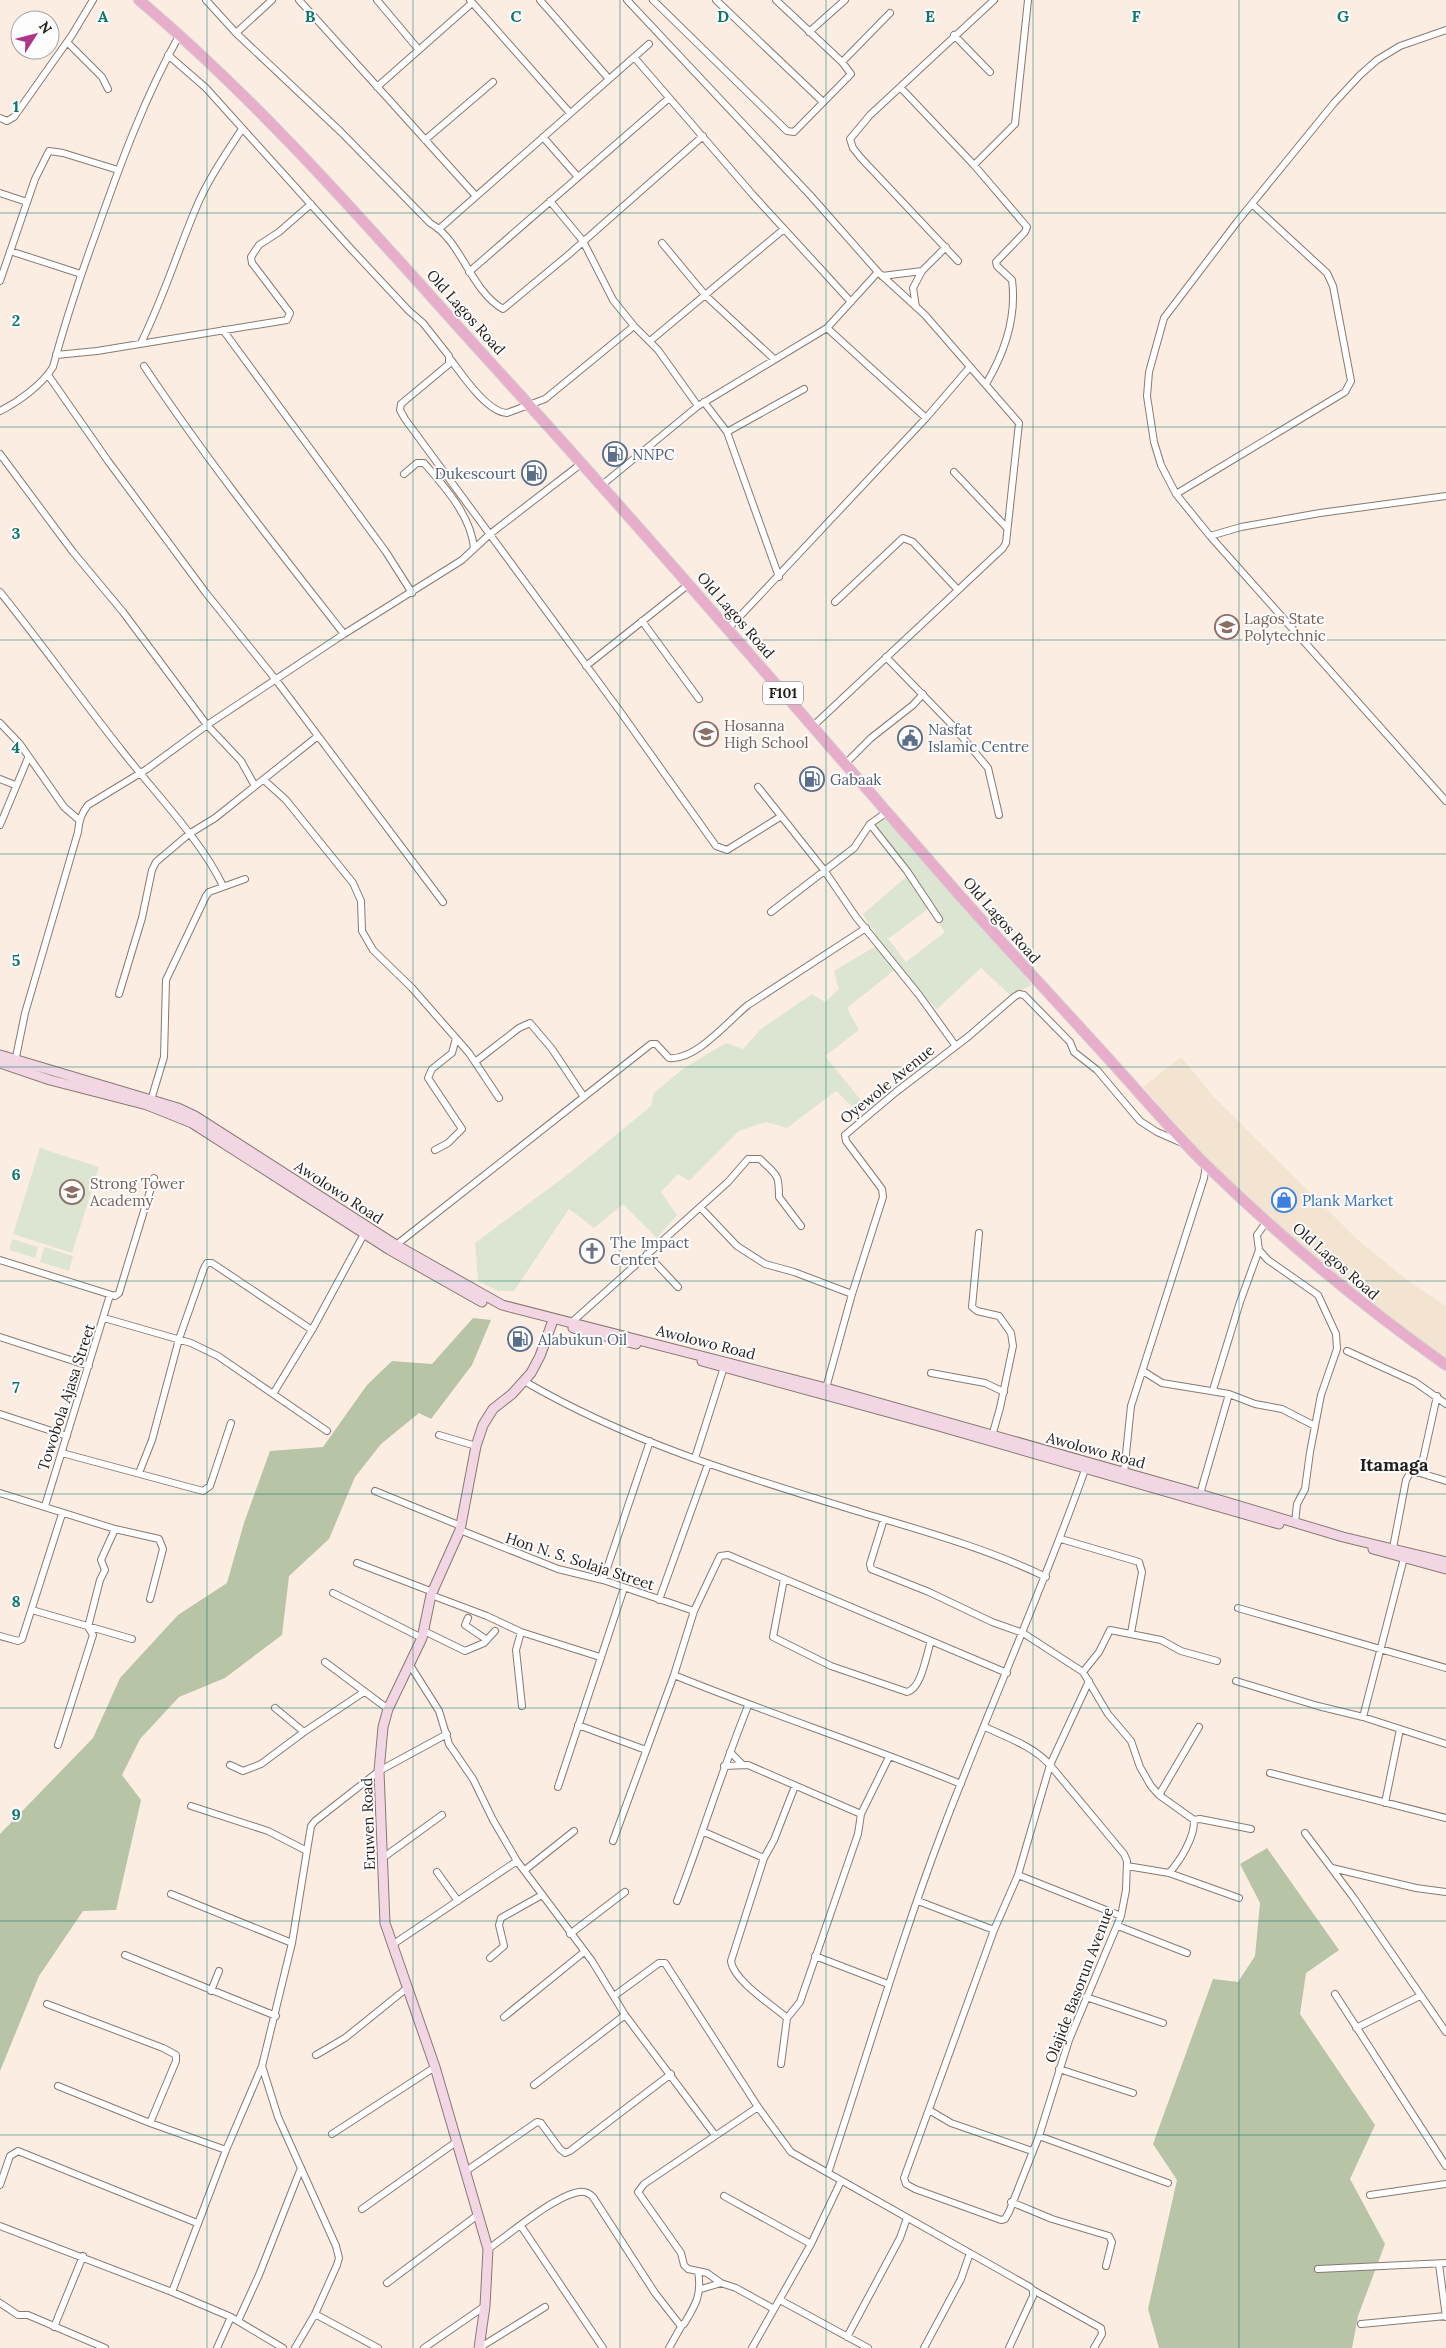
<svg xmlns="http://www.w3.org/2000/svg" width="1446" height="2348" viewBox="0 0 1446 2348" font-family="Lora,serif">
	<rect width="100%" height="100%" fill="#fcede3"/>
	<path fill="#f3e3d1" d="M 1181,1057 L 1214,1097 L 1358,1240 L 1407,1280 L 1446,1306 L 1446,1362 L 1341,1279 L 1268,1217 L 1202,1155 L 1143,1087 Z"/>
	<path fill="#dce5d1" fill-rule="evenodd" d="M 879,809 L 1032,985 L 1010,995 L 981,968 L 937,1009 L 896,969 L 847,1008 L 859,1030 L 825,1056 L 864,1104 L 857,1111 L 836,1091 L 787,1128 L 766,1122 L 739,1131 L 689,1181 L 678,1174 L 661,1192 L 677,1215 L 657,1238 L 623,1204 L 594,1228 L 569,1209 L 514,1291 L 498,1291 L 478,1281 L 475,1243 L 571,1172 L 651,1106 L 654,1093 L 684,1068 L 726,1043 L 743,1049 L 761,1029 L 812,994 L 825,1002 L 839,989 L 834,971 L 881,943 L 863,914 L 912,872 L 875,824 ZM 928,909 L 945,932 L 906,962 L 888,939 Z
		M 40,1148 L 99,1167 L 72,1253 L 13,1234 Z
		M 12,1239 L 38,1247 L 35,1258 L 9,1250 Z
		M 44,1247 L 73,1256 L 69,1271 L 40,1262 Z"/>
	<path fill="#b7c4a6" d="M 473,1318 L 491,1320 L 472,1365 L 431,1419 L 419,1413 L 381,1444 L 355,1477 L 329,1539 L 289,1576 L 282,1635 L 225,1678 L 179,1697 L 140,1739 L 122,1775 L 141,1800 L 116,1910 L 83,1911 L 39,1976 L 0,2071 L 0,1834 L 93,1738 L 120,1678 L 178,1615 L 227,1583 L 244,1523 L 270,1451 L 323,1447 L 367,1385 L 392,1361 L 432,1364 Z
		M 1267,1848 L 1339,1950 L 1306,1973 L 1300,2014 L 1375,2125 L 1350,2179 L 1385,2244 L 1358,2316 L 1352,2348 L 1159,2348 L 1148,2309 L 1177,2180 L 1153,2144 L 1213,1979 L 1238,1982 L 1255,1956 L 1260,1903 L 1240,1864 Z"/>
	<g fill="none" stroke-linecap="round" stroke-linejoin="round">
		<defs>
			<path id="street" d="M 206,0 L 236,33 L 341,132 L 430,223 C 462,241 470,290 503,309 L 567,256 L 703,136
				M 299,0 L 476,196
				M 377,0 L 419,50
				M 470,0 L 570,113
				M 540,0 L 609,79
				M 627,0 L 810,195 L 878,272 L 925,315 L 1019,423 L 1006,543 L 1003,548 L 812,727
				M 653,0 L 787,131 L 794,132 L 851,74 L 842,62 L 776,0
				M 716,0 L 823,102
				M 1446,30 L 1400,46 L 1377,60 L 1360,75 L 1334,103 L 1237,222 L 1164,318 L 1149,372 L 1147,396 L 1154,442 L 1161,465 L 1176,494 L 1210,536 L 1446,801
				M 809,32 L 845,0
				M 236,33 L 272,0
				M 954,35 L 990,72
				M 67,42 L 102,77 L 108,89
				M 168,55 L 206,88 L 352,250 L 409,311 L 423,323 L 449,356 L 449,364 L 401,404 L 400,410 L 405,419 L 622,714 L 716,846 L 727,850 L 780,817
				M 634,57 L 753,195 L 851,302
				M 842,62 L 890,13
				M 377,87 L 472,3
				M 900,87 L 974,165 L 1027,227 L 1025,232 L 996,262 L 997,266 L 1012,280 C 1017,318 1005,352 986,384
				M 0,118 L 7,121 L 14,117 L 72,35 L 93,0
				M 543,137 L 578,177
				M 425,140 L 493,82
				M 974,165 L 1015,124 L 1028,0
				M 0,193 L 27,202
				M 550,201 L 583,241 L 613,300 L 634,326 L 658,350 L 698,406
				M 439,229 L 649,44
				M 662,243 L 706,296 L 774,359
				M 10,251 L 81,274
				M 958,261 L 861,158 L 853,148 L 850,139 L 870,115 L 994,0
				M 469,272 L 668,99
				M 882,276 L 922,271 L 946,247
				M 0,281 L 35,179 L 49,151 L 63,153 L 118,170
				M 916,307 L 913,288 L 922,271
				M 827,328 L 926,418
				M 223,330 L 386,552 L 412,593
				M 650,341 L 784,229
				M 141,343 C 163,299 177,253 196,208 C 207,181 225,155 242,129
				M 56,355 L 97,351 L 287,320 L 290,313 L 252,263 L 251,257 L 259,245 L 279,232 L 311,204
				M 451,360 C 463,376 487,412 507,413 L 545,399 L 634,326
				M 144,366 C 206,459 275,546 344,634
				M 48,375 L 108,461 L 206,593 L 276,680 L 443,902
				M 704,402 L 727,432 L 779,577
				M 0,411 C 18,402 42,385 53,367 C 65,322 80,277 96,233 C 120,165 144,98 180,34
				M 727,432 L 804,389
				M 0,454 L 73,552 L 123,612 L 207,725 L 241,761 L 255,786
				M 954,472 L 1007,528
				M 404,474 L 417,463 L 424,463 C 445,487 471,516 474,548
				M 602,485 L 698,406 L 827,328 L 878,272
				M 1176,494 L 1345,392 L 1351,381 L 1333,286 L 1327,273 L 1252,204
				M 1210,536 L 1241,527 L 1320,513 L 1446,496
				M 0,592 C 42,644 81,699 123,752 C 155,793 201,840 223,886
				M 835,602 L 903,538 L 913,542 L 958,590
				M 642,621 L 699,699
				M 728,629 L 926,418 L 969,368
				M 886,657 L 953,726 L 988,768 L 999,815
				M 586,666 L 689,584
				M 0,723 L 20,744 L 64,807 L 79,820
				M 845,764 L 871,738 L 913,705 L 923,694
				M 0,779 L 15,785
				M 264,780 L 286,800 L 353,883 L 361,901 L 362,931 L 373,950 L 412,988 L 469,1053 L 499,1098
				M 758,787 L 824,870 L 856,917 L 919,995 L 955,1045
				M 870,824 L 907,871 L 939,919
				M 0,825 L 28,758
				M 771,912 L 854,848 L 870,824 L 887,812
				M 119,994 L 142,918 L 152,870 L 156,862 L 189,834 L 215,818 L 318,736
				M 15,1062 L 25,1013 L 78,832 C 79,821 81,814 88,805 L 147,769 L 207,725 L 344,634 L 462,560 L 490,534 L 582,463
				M 475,1062 L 519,1028 L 530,1023 L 552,1049 L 584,1097
				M 151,1100 L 164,1057 L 166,980 L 206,896 L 209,892 L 245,879
				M 435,1150 L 448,1143 L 462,1129 L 428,1078 L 432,1069 L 452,1053 L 456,1038
				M 700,1207 L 737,1246 L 765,1264 L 794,1272 L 852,1294
				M 1267,1221 L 1257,1235 L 1259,1250 L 1268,1260 L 1318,1295 L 1336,1334 L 1337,1349 L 1321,1395 L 1310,1452 L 1305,1489 L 1297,1504 L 1295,1523
				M 979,1233 L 972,1307 L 977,1311 L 999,1316 L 1011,1333 L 1013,1346 L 1000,1408 L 992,1436
				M 396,1245 L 651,1044 L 656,1044 L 669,1058 C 696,1061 729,1020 748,1005 L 866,928
				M 647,1254 L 678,1287
				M 0,1260 L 115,1296 L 119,1293 L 154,1178
				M 104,1318 L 191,1343 L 218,1356 L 327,1431
				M 572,1322 L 728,1182 L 748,1159 L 760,1159 C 777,1176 779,1173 779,1197 L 801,1226
				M 0,1337 L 89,1366
				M 1347,1351 L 1415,1382 L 1446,1404
				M 1143,1371 L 1162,1383 L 1229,1394 L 1255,1404 L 1282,1409 L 1315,1426
				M 931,1373 L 985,1383 L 1004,1392
				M 524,1381 C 628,1442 745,1477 860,1512 C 923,1531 986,1548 1046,1577
				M 826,1388 L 852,1294 L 883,1197 L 882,1189 L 846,1141 L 845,1135 L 896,1092 L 969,1036 L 1014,997 L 1019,994 L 1024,995 L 1070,1042 L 1074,1052 L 1097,1070 L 1140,1121 L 1157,1132 L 1180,1142
				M 1213,1390 L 1240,1302 L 1259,1250
				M 273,1394 L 312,1330 L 364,1234
				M 0,1414 L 67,1436
				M 439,1435 L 476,1446
				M 62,1453 L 203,1491 L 210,1486 L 231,1423
				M 695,1458 L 724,1367
				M 139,1473 L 152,1440 L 179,1339 L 204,1268 L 207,1263 L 212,1263 L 312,1330
				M 1124,1473 L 1131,1406 L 1204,1178 L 1206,1164
				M 1420,1473 L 1437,1396
				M 375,1491 L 461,1526
				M 0,1493 L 115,1529 L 159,1539 L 163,1549 L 150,1599
				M 1200,1494 L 1229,1394
				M 45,1506 L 110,1295
				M 884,1519 L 870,1564 L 871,1569 L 929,1592 L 992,1622 L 1023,1633 L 1083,1672 L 1108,1714 L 1131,1741 L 1140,1767 L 1151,1786 L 1159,1795 L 1194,1820 L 1200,1819 L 1251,1829
				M 460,1530 L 558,1569 L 603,1580 L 694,1611
				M 1061,1539 L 1139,1562 L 1142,1572 L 1131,1633
				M 1393,1548 L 1406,1480 L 1410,1473 L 1420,1473 L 1446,1481
				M 357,1563 L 433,1592
				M 784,1579 L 773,1637 L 831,1666 L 907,1692 C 922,1688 926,1655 931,1641
				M 603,1580 L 650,1441
				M 333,1593 L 422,1638
				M 431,1595 L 487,1616 L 521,1632 L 600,1657
				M 659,1600 L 708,1464
				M 1238,1608 L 1446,1668
				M 32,1610 L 132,1639
				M 468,1618 L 465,1625 L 487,1640
				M 424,1631 L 465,1651 L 484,1643 L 495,1631
				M 521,1632 L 516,1650 L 522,1706
				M 0,1636 L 18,1641 L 22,1639 L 62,1514
				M 325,1662 L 388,1709
				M 410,1665 L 439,1711 L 449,1744 L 473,1779 L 493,1820 L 517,1861 L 592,1961 L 625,2015 L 715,2135
				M 1083,1672 L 1099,1652 L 1110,1630 L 1161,1640 L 1181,1651 L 1217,1661
				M 674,1675 C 769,1714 867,1745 961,1784
				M 1236,1681 L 1318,1706 L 1363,1717 L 1446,1744
				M 275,1708 L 304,1732
				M 1363,1717 L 1404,1558
				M 578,1725 L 646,1750
				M 985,1727 C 1008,1738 1033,1746 1050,1765 L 1124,1854 L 1127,1861 L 1126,1890 L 1121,1916 L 1069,2040 L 1039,2136 L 1009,2212 L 1005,2219 L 1001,2220 L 915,2189 L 906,2184 L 904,2178 L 994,1930 L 1018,1875 L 1050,1765 L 1089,1681
				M 58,1745 L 93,1635 L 88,1627 L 100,1580 L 105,1570 L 101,1560 L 115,1529
				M 730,1752 L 742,1764
				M 230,1765 L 243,1771 L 261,1764 L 304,1732 L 364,1692
				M 724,1766 L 748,1765 L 861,1814
				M 1270,1773 L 1446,1818
				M 558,1787 L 624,1588
				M 1159,1795 L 1199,1727
				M 1385,1803 L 1400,1729
				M 191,1806 L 268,1831 L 307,1851
				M 704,1832 L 764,1858 L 731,1961 C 733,1980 772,2005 787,2018 L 781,2064
				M 1305,1833 L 1353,1897 L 1446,2032
				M 613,1841 L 674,1675 L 694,1611 L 720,1556 L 728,1555 L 1007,1673
				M 384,1857 L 442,1815
				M 764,1858 L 774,1840 L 795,1786
				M 1127,1866 L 1169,1873 C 1180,1861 1195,1837 1194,1820
				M 1332,1868 L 1416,1888 L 1446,1892
				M 525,1870 L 574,1831
				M 437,1872 L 458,1901
				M 1169,1873 L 1239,1898
				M 1018,1875 L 1121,1916
				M 171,1894 L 292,1943
				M 677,1901 C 702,1836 722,1770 748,1706
				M 918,1901 L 994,1930
				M 1118,1926 L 1187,1953
				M 570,1934 L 625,1892
				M 392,1945 L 517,1861
				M 125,1955 L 276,2016
				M 815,1956 L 888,1984
				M 490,1958 L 504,1946 L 499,1925 L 501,1918 L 542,1895
				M 211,1991 L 219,1971
				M 1335,1994 L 1446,2166
				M 614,1996 L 659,1963 L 665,1963 L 758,2107 L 791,2152 L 1030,2287 L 1033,2290 L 1033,2296 L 1009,2348
				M 1086,1997 L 1163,2023
				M 47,2004 L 163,2048 L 176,2055 L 176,2061 L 150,2123
				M 504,2017 L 584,1952
				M 787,2018 L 800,2002 L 858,1834 L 861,1814 L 889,1757
				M 1356,2028 L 1420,1996
				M 316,2055 L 345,2038 L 407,1988
				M 262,2066 L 278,2117 L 336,2246 L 339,2258 L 337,2265 L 315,2314 L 295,2348
				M 1059,2069 L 1133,2093
				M 534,2085 L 625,2015
				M 58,2086 L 150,2123 L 226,2150
				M 758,2107 L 644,2184 L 638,2192 L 681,2253 L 684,2265 L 688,2269 L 707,2273 L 721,2283 L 736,2288 L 774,2309
				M 929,2110 L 951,2123 L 1032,2151
				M 332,2134 L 435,2067
				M 1039,2136 L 1168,2183
				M 466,2171 L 537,2122 L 541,2123 L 560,2149 L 565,2153 L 570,2151 L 671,2074
				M 828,2173 C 866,2059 900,1942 943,1829 C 989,1708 1043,1589 1086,1467
				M 0,2185 L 10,2156 L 18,2151 L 197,2223
				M 1370,2195 L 1446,2184
				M 724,2196 L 811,2244
				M 1011,2202 L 1052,2219 L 1109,2236 L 1112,2242 L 1106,2266
				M 362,2209 L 456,2142
				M 0,2226 L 172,2292 L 231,2317 L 283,2348
				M 521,2226 L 603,2348
				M 488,2249 C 510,2234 554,2196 579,2192 C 585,2191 589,2193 593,2197 L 655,2293 L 680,2325 L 684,2324 C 696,2304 702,2295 698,2271
				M 1439,2264 L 1446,2317
				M 1318,2269 L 1446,2263
				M 387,2283 L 479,2214
				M 701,2289 L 721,2283
				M 1033,2290 L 1101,2328 L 1102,2334 L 1094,2348
				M 172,2292 L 226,2150 L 262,2066 L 292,1943 L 311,1826 L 315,1821 L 379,1771 L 447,1734
				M 780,2300 L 868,2348
				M 0,2303 L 18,2315 L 28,2315 L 105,2348
				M 315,2314 L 378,2348
				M 238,2321 L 259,2275 L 301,2168
				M 1361,2324 L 1446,2316
				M 54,2327 L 83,2256
				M 847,2337 L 900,2238 L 907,2218
				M 217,2348 L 231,2317
				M 424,2348 L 485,2306
				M 479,2348 L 545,2307
				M 669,2348 L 682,2325
				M 752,2348 L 811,2244 L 841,2181
				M 924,2348 L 961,2279 L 970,2253"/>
			<path id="secondary" d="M 0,1055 L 178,1108 L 195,1116 L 396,1245 L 502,1305 L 826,1388 L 1186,1490 L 1343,1537 L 1446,1562
				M 0,1063 L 50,1080 L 147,1105 L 192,1123 L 390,1250 L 482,1302
				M 573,1328 L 636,1344
				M 702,1361 L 935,1425 L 1279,1524
				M 1373,1549 L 1446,1569
				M 479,2348 L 485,2306 L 488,2249 L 435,2067 L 385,1923 L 379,1771 L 383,1727 L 388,1709 L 422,1638 L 431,1595 L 460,1530 L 476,1446 L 483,1425 L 493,1409 L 512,1394 L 531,1373 L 540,1356 L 552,1323"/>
			<path id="primary" d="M 139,0 C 268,109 377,237 490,362 C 648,535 801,714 955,890 C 1008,950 1062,1007 1115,1066 C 1145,1099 1174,1133 1205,1164 C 1280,1237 1361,1305 1446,1365"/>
		</defs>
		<use href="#street" stroke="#877a71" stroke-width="8"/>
		<use href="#secondary" stroke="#877a71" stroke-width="11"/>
		<use href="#primary" stroke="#d3d2d1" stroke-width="12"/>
		<use href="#street" stroke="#fff" stroke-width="6"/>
		<use href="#secondary" stroke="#f3d6e4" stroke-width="9"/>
		<use href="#primary" stroke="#e8adca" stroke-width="10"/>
	</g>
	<path fill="none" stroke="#0f766e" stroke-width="1" stroke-opacity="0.55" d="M 207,0 L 207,2348M 413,0 L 413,2348M 620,0 L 620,2348M 826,0 L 826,2348M 1033,0 L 1033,2348M 1239,0 L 1239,2348M 0,213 L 1446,213M 0,427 L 1446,427M 0,640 L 1446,640M 0,854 L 1446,854M 0,1067 L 1446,1067M 0,1281 L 1446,1281M 0,1494 L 1446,1494M 0,1708 L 1446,1708M 0,1921 L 1446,1921M 0,2135 L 1446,2135"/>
	<defs>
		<symbol id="fuel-ring" viewBox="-11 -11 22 22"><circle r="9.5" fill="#fdfdfd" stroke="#5c6f8a" stroke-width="1.5"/><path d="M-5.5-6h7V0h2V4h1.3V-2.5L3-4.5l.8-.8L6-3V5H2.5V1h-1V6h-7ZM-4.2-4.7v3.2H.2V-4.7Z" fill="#5c6f8a"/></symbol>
		<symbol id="university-ring" viewBox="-11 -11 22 22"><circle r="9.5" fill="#fdfdfd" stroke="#8d6e63" stroke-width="1.5"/><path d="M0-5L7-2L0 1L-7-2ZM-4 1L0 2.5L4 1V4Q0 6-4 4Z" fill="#8d6e63"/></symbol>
		<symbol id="school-ring" viewBox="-11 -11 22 22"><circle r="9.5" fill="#fdfdfd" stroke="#8d6e63" stroke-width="1.5"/><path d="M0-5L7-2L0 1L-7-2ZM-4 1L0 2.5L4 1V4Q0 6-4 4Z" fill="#8d6e63"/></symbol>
		<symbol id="civic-ring" viewBox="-11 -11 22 22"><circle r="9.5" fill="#fdfdfd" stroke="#5c6f8a" stroke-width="1.5"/><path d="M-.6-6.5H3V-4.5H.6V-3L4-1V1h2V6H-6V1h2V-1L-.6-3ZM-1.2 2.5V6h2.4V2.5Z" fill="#5c6f8a"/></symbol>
		<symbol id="shop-ring" viewBox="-11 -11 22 22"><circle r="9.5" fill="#fdfdfd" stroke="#3f7fe0" stroke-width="1.5"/><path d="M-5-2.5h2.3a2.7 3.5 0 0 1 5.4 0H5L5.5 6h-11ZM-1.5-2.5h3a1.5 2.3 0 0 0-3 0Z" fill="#3f7fe0"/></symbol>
		<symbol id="church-ring" viewBox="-11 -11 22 22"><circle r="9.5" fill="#fdfdfd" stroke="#6b7280" stroke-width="1.5"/><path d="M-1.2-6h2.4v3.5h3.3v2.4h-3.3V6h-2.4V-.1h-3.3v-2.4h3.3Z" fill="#6b7280"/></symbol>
	</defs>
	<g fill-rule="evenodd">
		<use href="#fuel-ring" x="601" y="440" width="28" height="28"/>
		<use href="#fuel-ring" x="520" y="459" width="28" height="28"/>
		<use href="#university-ring" x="1213" y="613" width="28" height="28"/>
		<use href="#school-ring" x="692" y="720" width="28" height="28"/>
		<use href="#civic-ring" x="896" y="724" width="28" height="28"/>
		<use href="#fuel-ring" x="798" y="765" width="28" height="28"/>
		<use href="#school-ring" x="58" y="1178" width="28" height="28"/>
		<use href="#shop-ring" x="1270" y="1186" width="28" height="28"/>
		<use href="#church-ring" x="578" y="1237" width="28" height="28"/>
		<use href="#fuel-ring" x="506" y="1325" width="28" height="28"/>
	</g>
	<g text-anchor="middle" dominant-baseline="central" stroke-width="4" stroke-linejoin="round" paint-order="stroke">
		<rect fill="#fdfdfd" stroke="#64615e" stroke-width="1" x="763" y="681.5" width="40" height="23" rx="4"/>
		<g font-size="14" font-weight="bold" fill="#231e1a">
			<text x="783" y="693">F101</text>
		</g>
		<g font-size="15" fill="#231e1a" stroke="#fdfdfd">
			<text transform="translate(466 312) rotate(48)">Old Lagos Road</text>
			<text transform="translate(736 615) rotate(49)">Old Lagos Road</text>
			<text transform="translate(1002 920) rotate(49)">Old Lagos Road</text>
			<text transform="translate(887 1084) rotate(-39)">Oyewole Avenue</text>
			<text transform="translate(339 1192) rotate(33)">Awolowo Road</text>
			<text transform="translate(1336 1261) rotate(41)">Old Lagos Road</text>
			<text transform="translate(706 1342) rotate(14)">Awolowo Road</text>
			<text transform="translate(66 1397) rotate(-72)">Towobola Ajasa Street</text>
			<text transform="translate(1096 1450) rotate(15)">Awolowo Road</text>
			<text transform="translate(580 1561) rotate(18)">Hon N. S. Solaja Street</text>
			<text transform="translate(368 1824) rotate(-92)">Eruwen Road</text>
			<text transform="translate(1079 1985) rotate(-69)">Olajide Basorun Avenue</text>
		</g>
		<g font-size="15" fill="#4e5e75" stroke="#fdfdfd" text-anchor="start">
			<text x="632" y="454">NNPC</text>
			<text x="516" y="473" text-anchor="end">Dukescourt</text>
			<text x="928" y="729">Nasfat<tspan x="928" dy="17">Islamic Centre</tspan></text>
			<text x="830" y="779">Gabaak</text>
			<text x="538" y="1339">Alabukun Oil</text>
		</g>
		<g font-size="15" fill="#785e54" stroke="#fdfdfd" text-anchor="start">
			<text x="1244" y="618">Lagos State<tspan x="1244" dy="17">Polytechnic</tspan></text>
			<text x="724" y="725">Hosanna<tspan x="724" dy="17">High School</tspan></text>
			<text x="90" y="1183">Strong Tower<tspan x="90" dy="17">Academy</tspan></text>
		</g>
		<g font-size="15" fill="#366cbe" stroke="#fdfdfd" text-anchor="start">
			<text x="1302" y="1200">Plank Market</text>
		</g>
		<g font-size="15" fill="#5b616d" stroke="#fdfdfd" text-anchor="start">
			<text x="610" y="1242">The Impact<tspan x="610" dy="17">Center</tspan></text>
		</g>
		<g font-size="18" font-weight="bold" fill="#231e1a" stroke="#fdfdfd">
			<text x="1394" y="1464">Itamaga</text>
		</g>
	</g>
	<g font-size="16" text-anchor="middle" font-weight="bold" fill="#0f766e" stroke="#fdfdfd" stroke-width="4" stroke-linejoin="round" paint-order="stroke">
		<text x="103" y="22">A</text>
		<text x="310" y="22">B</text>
		<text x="516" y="22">C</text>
		<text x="723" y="22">D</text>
		<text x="930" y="22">E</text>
		<text x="1136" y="22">F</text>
		<text x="1343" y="22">G</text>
		<text x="16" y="112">1</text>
		<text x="16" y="326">2</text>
		<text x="16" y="539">3</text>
		<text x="16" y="753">4</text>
		<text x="16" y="966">5</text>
		<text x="16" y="1180">6</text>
		<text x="16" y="1393">7</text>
		<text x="16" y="1607">8</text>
		<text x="16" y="1820">9</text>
	</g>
	<g transform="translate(35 35) rotate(54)"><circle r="24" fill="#fdfdfd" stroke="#a6a4a2"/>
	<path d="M0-4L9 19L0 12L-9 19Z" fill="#b03589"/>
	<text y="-8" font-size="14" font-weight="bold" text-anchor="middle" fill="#231e1a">N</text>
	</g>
</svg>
